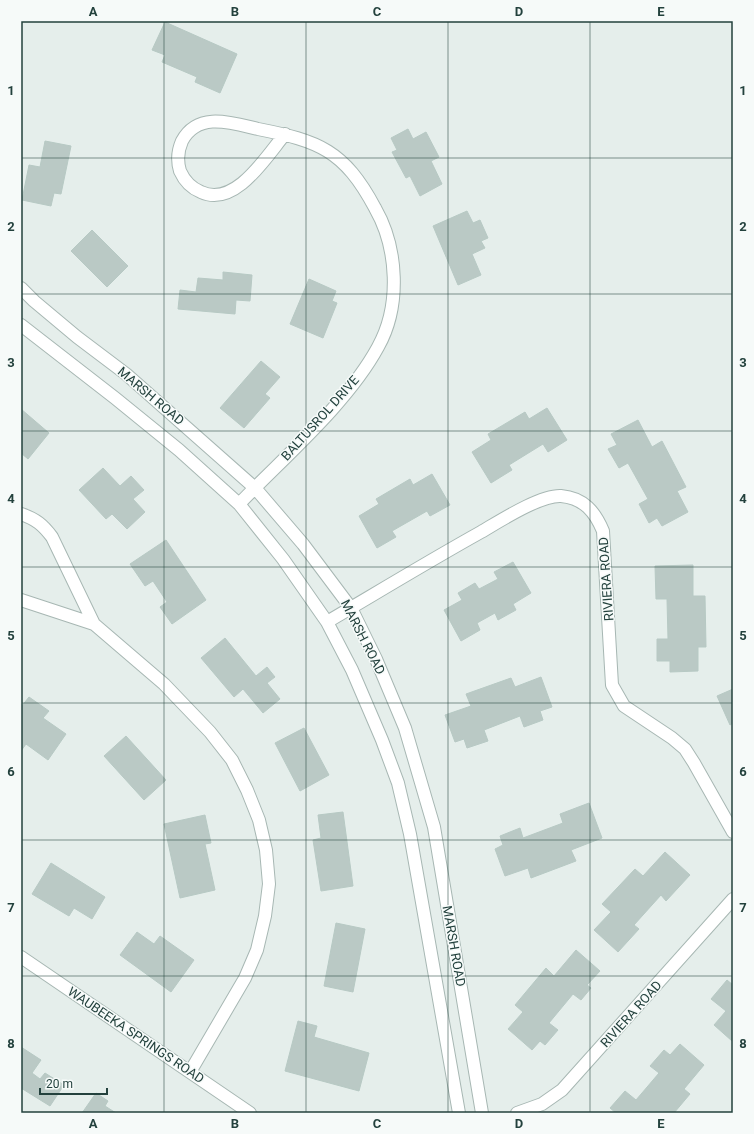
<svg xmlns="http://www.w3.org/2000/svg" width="754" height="1134" viewBox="0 0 754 1134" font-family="Roboto,sans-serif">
	<rect width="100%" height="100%" fill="#e5eeeb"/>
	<path fill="#bac9c5" stroke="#b7c9c4" d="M 165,22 L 237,54 L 220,93 L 195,82 L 197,77 L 162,62 L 165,55 L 152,50 Z
		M 408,129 L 413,139 L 426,132 L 439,157 L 431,161 L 442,184 L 420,196 L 410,176 L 406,178 L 392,152 L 397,150 L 391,138 Z
		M 45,141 L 71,146 L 61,194 L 54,193 L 51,206 L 22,200 L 29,165 L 40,167 Z
		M 467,211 L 473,223 L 480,220 L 488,238 L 481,241 L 485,248 L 472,254 L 481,275 L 458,285 L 433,226 Z
		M 92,230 L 128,266 L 107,287 L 71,251 Z
		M 223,272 L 252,275 L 250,301 L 236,300 L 235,314 L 178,309 L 180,290 L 196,292 L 198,278 L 223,280 Z
		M 309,279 L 336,291 L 332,301 L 337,303 L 323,338 L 290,324 Z
		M 261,361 L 280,377 L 265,394 L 270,398 L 244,428 L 220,408 Z
		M 547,408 L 567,440 L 548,452 L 543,444 L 509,465 L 512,470 L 491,483 L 472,452 L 491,440 L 488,434 L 525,412 L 529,419 Z
		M 21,409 L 49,433 L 28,459 L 21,453 Z
		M 638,420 L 652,447 L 662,441 L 686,487 L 677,491 L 688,512 L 662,526 L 657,518 L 649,523 L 639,504 L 648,499 L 628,463 L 619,468 L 608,449 L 617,445 L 611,434 Z
		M 103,468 L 120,486 L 131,476 L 144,490 L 133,499 L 145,512 L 127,529 L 112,514 L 106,519 L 79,490 Z
		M 432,474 L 450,505 L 430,516 L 427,511 L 392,531 L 396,537 L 377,548 L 359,516 L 379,504 L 376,499 L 410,479 L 413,485 Z
		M 166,540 L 206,600 L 172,624 L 160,607 L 167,602 L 153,581 L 145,586 L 130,564 Z
		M 513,562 L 531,593 L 513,604 L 516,610 L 498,620 L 495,613 L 477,623 L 480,630 L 461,641 L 444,610 L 462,600 L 458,593 L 475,583 L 479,589 L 498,579 L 494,572 Z
		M 693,565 L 693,596 L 705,596 L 706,647 L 698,647 L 698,671 L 670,672 L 670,661 L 657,661 L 657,639 L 668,639 L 667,599 L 656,599 L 655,566 Z
		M 225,638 L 256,676 L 267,667 L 275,677 L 267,683 L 280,699 L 263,713 L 243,689 L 234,697 L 201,658 Z
		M 541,677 L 552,707 L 540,711 L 543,720 L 524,727 L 520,716 L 484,730 L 488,741 L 467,748 L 464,739 L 455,742 L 445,715 L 471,706 L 466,694 L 511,678 L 515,687 Z
		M 733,689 L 733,723 L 730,725 L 717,696 Z
		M 29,697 L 49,711 L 43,718 L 66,734 L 48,760 L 26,744 L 21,751 L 21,707 Z
		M 304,728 L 329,775 L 300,791 L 275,743 Z
		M 126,736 L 166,780 L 144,800 L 104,756 Z
		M 589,803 L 602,838 L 571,850 L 576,861 L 531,878 L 528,868 L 505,876 L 495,849 L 503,845 L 500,836 L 520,828 L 523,838 L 563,823 L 560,814 Z
		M 343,812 L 353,886 L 321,891 L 313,840 L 321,838 L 318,815 Z
		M 205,815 L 211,843 L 205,844 L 215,890 L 180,898 L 164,824 Z
		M 665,852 L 690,875 L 666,901 L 661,895 L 634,925 L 639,929 L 618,952 L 594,930 L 611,912 L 602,904 L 635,869 L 643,876 Z
		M 51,863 L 105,897 L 92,919 L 74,908 L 69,916 L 32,894 Z
		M 336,923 L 365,929 L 353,992 L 324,986 Z
		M 137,932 L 154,944 L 160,936 L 194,960 L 171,992 L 120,955 Z
		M 576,950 L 600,971 L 587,985 L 591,988 L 581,1000 L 573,994 L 549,1023 L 558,1030 L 545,1045 L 540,1041 L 532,1050 L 508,1029 L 523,1012 L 515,1005 L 546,968 L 554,976 Z
		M 727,980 L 733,985 L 732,1041 L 714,1025 L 726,1011 L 711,999 Z
		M 298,1021 L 317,1026 L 314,1037 L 369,1053 L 359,1091 L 285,1071 Z
		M 680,1044 L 704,1065 L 684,1089 L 690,1094 L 674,1113 L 616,1113 L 610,1108 L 625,1091 L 636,1100 L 659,1073 L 650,1066 L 664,1050 L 670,1055 Z
		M 21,1047 L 41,1060 L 32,1073 L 40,1079 L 45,1073 L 64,1085 L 50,1106 L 21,1088 Z
		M 96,1093 L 108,1101 L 105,1106 L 116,1113 L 82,1113 Z"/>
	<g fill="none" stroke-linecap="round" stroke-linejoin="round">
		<defs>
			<path id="minor" d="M 21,288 L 34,301 L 77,337 L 126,374 L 255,488 L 303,544 L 351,608 L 376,659 L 405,728 L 434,827 L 482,1113
				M 21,325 L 115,398 L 179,450 L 239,504 L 283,559 L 327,622 L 352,670 L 382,740 L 398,783 L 410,834 L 459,1113
				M 239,504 C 284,457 347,404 378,347 C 401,306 398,248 375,208 C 344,150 319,141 258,129 C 232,123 198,111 182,141 C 178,150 177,161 180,171 C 184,180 191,188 201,192 C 235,208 266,157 285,134
				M 21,514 C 36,519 43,525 52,537 L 94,624
				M 21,600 L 94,624 L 164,684 L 210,732 L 232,760 L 247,790 L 259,820 L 266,850 L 269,884 L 265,916 L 257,950 L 245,978 L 190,1072
				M 327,622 C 378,592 429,561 481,532 C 500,521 540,495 561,496 C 584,498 595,512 603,531 L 612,685 L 624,706 L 672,738 L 685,749 L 694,763 L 733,832
				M 21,957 L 250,1113
				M 517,1113 L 542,1104 L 562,1090 L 733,899"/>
		</defs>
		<use href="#minor" stroke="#a7b7b3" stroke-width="14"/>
		<use href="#minor" stroke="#fff" stroke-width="12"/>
	</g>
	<path fill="none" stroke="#23413d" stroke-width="1" stroke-opacity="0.55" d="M 164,21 L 164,1113M 306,21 L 306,1113M 448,21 L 448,1113M 590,21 L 590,1113M 21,158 L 733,158M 21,294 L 733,294M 21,431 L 733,431M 21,567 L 733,567M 21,703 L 733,703M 21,840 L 733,840M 21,976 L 733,976"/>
	<g text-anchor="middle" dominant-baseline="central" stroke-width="3" stroke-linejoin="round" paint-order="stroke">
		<g font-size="13" fill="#23413d" stroke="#f6faf9">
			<text transform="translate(151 396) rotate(40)">MARSH ROAD</text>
			<text transform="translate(320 418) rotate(-48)">BALTUSROL DRIVE</text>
			<text transform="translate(606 579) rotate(-94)">RIVIERA ROAD</text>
			<text transform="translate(363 637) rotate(63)">MARSH ROAD</text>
			<text transform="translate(454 946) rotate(80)">MARSH ROAD</text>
			<text transform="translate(631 1014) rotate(-48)">RIVIERA ROAD</text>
			<text transform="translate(136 1035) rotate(34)">WAUBEEKA SPRINGS ROAD</text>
		</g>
	</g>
	<rect width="754" height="1134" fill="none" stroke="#f6faf9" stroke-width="44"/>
	<path d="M40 1088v6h67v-6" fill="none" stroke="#23413d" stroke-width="2"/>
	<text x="46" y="1088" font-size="12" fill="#23413d" stroke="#f6faf9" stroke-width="3" paint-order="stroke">20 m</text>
	<rect x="22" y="22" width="710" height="1090" fill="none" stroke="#23413d" stroke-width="1.5"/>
	<g font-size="13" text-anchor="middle" font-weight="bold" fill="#23413d">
		<text x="93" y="16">A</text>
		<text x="235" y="16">B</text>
		<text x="377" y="16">C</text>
		<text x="519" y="16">D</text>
		<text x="661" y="16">E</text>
		<text x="11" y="95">1</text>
		<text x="743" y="95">1</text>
		<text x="11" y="231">2</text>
		<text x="743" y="231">2</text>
		<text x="11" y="367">3</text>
		<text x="743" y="367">3</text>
		<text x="11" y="503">4</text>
		<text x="743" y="503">4</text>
		<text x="11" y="640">5</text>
		<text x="743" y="640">5</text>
		<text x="11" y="776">6</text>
		<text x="743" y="776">6</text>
		<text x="11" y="912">7</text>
		<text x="743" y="912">7</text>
		<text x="11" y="1048">8</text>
		<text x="743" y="1048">8</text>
		<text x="93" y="1128">A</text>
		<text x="235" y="1128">B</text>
		<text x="377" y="1128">C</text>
		<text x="519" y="1128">D</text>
		<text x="661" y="1128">E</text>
	</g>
</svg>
